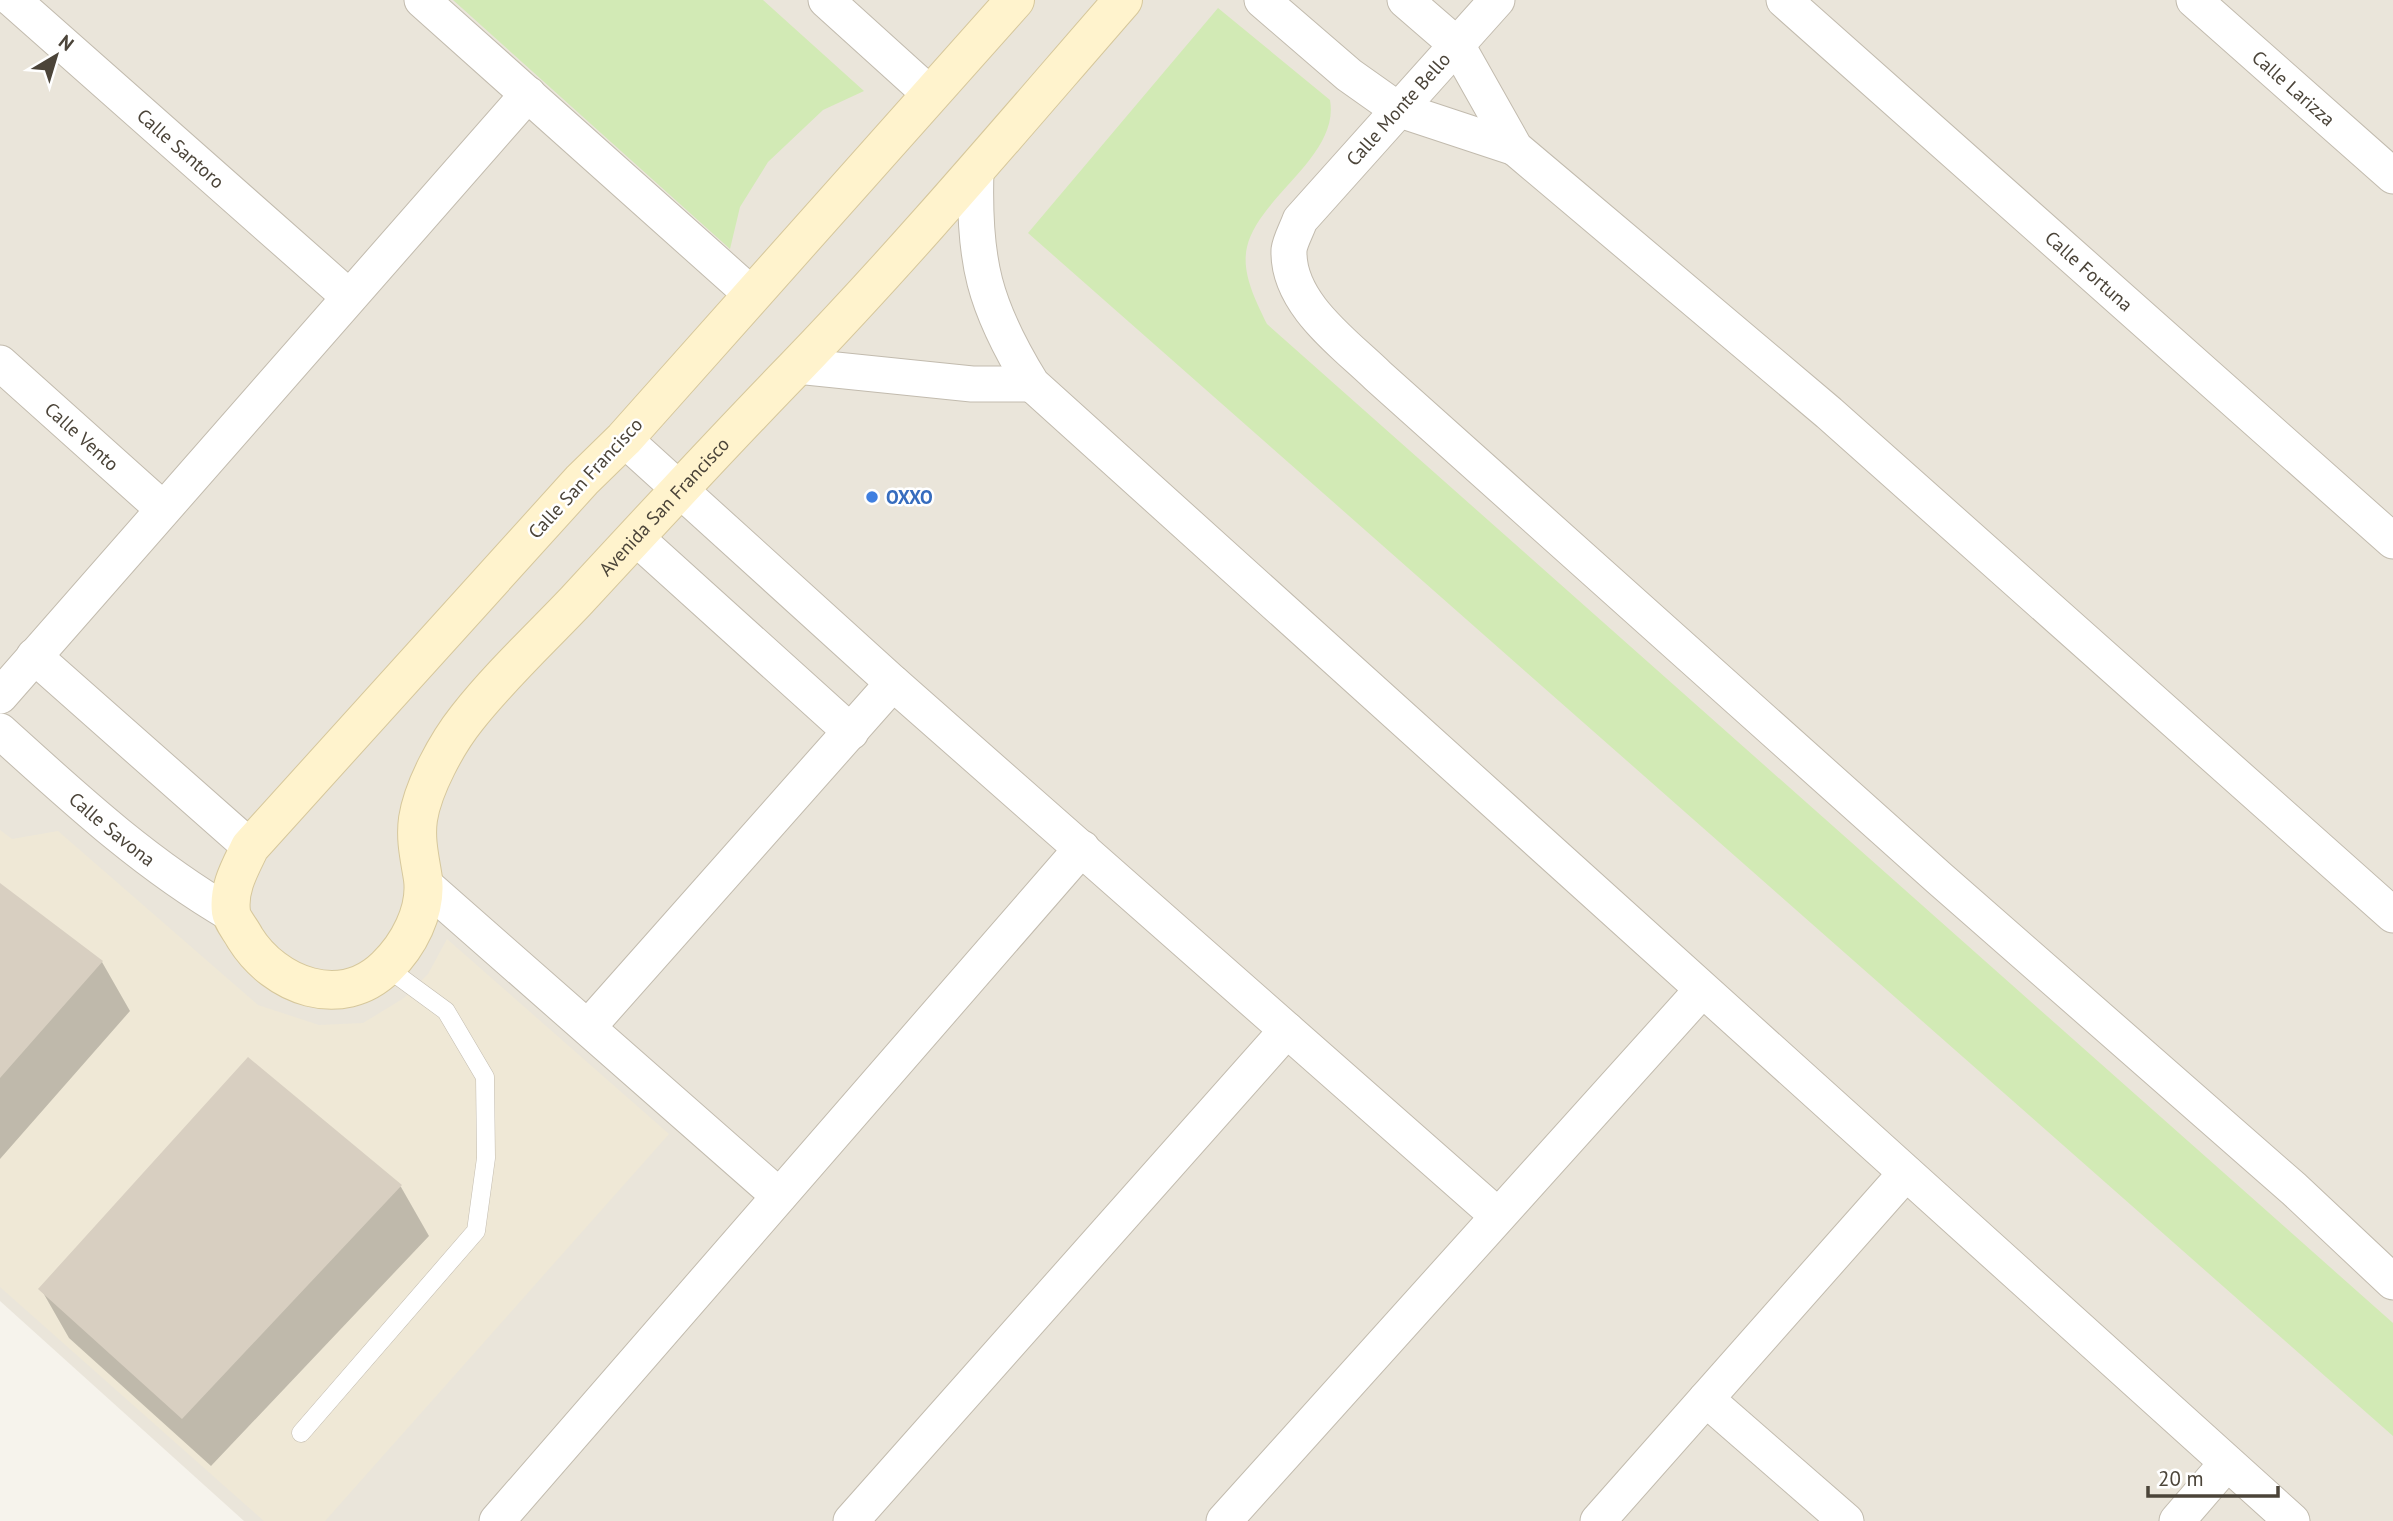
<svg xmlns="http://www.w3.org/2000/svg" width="2393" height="1521" viewBox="0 0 2393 1521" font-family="'PT Sans',sans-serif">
	<rect width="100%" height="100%" fill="#f6f3ec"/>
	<path fill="#eae5da" d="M 0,0 L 2393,0 L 2393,1521 L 244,1521 L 0,1301 Z"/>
	<path fill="#efe8d6" d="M 0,830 L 12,839 L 58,831 L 258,1005 L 319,1025 L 363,1023 L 404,998 L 428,974 L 447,939 L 669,1134 L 325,1521 L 264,1521 L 0,1287 Z"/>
	<path fill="#d2eab5" d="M 453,0 L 763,0 L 864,91 L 823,110 L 768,162 L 740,207 L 730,249 Z
		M 1218,8 L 1330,100 C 1340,156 1258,197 1247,247 C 1241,273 1256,301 1267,324 L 2393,1323 L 2393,1436 L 1028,233 Z"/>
	<path fill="#0003" d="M 0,885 L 102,962 L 130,1011 L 0,1159 Z
		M 248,1059 L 401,1187 L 429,1236 L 211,1466 L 69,1338 L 41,1289 Z"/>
	<path fill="#d8cfc1" d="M 0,883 L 103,961 L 0,1078 Z
		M 248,1057 L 402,1185 L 182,1419 L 38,1289 Z"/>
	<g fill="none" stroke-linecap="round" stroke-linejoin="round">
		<defs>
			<path id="lane" d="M 301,1433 L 476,1231 L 486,1158 L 485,1077 L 446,1011 L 386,967"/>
			<g id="street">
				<path id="s1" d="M 13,0 L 349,297"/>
				<path d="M 422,0 L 751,294"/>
				<path d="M 826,0 L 931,95"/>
				<path d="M 1262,0 L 1349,75 L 1397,109 L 1515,148"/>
				<path d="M 1405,0 L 1457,45 L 1515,148 L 1829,413 L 2393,915"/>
				<path d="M 1497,0 L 1300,220 C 1297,229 1290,241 1289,250 C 1287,303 1344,343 1378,376 L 1939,878 L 2294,1189 L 2393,1282"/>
				<path id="s2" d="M 1784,0 L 2393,541"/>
				<path id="s3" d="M 2194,0 L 2393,176"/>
				<path d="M 976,170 C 973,261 984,306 1032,384 L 2292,1521"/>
				<path id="s4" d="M 0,363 L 163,509"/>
				<path d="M 797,366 L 972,384 L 1032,384"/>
				<path d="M 624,439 L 893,683"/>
				<path d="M 635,537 L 851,732"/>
				<path d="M 34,656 L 250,847"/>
				<path d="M 0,696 L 528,94"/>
				<path id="s5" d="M 0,731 C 74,798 145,864 231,914"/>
				<path d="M 424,884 L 779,1196"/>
				<path d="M 589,1026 L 893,683 L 1498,1216"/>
				<path d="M 1706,1399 L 1846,1521"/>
				<path d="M 497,1521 L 1082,848"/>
				<path d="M 851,1521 L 1287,1030"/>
				<path d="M 1224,1521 L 1702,990"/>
				<path d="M 1598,1521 L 1906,1173"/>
				<path d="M 2177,1521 L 2227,1463"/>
			</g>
			<g id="secondary">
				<path id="s6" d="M 1015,0 L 624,439 L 582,480 L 250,847 C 240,868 228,888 231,912 C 232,920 241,930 245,938 C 275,986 341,1011 386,967 C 408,946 427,911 423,879 C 420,859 415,840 418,819 C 423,787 447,743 467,718 C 500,676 540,639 576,601 C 648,523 720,445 794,369 C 909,250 1015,124 1123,0"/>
			</g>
		</defs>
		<use href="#lane" stroke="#c2bbae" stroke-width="19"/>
		<use href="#street" stroke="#c2bbae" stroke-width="37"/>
		<use href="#secondary" stroke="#d6c79b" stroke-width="40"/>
		<use href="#lane" stroke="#fff" stroke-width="18"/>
		<use href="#street" stroke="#fff" stroke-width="35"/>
		<use href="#secondary" stroke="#fff3cd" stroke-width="38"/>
	</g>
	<circle fill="#3f7fe0" stroke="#fff" stroke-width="2.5" cx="872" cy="497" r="7"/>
	<g text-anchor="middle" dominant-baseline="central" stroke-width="5" stroke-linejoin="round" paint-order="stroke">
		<g font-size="19" fill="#4b4439" stroke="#fff">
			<text stroke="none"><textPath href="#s3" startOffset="133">Calle Larizza</textPath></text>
			<text transform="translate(1398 109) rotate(-48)">Calle Monte Bello</text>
			<text stroke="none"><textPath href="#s1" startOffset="224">Calle Santoro</textPath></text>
			<text stroke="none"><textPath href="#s2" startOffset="408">Calle Fortuna</textPath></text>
			<text stroke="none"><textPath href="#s4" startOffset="110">Calle Vento</textPath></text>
			<text transform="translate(585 478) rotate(-47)">Calle San Francisco</text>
			<text stroke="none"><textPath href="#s6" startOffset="1967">Avenida San Francisco</textPath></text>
			<text stroke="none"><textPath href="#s5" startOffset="149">Calle Savona</textPath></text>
		</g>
		<g font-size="19" font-weight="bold" fill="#366cbe" stroke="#fff" text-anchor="start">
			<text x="886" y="497">OXXO</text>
		</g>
	</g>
	<g transform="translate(56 56) rotate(38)" stroke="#ffffff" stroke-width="5" paint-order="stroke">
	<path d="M0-5L12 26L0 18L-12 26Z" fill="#4b4439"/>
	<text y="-10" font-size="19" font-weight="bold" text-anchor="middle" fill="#4b4439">N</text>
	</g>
	<path d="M2148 1486v10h130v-10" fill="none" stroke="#4b4439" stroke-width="3.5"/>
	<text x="2158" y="1486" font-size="21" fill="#4b4439" stroke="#ffffff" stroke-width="5" paint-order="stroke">20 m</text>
</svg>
